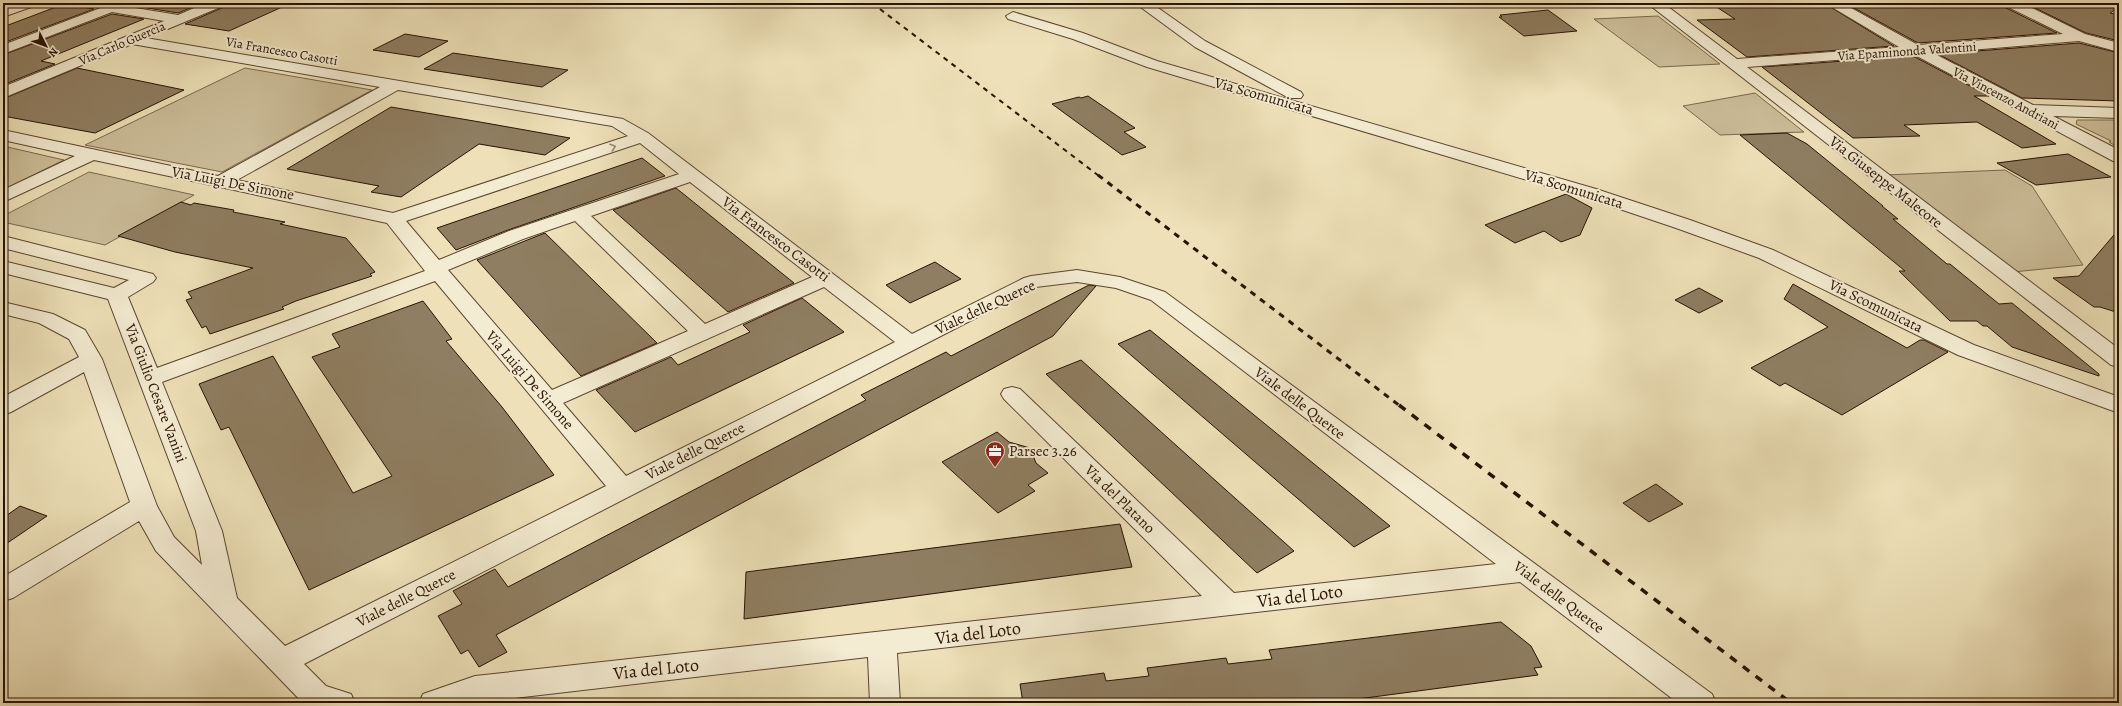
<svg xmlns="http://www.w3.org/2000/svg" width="2122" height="706" viewBox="0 0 2122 706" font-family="Alegreya,serif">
	<rect width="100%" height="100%" fill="#eee1b9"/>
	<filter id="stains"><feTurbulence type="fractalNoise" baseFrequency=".005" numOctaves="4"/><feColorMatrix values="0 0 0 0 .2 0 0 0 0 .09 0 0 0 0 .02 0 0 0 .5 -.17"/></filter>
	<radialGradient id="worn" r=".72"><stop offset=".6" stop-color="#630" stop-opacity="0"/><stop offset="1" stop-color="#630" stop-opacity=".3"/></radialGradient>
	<path fill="#ccbe9a" stroke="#7a684e" d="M 1658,16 L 1720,64 L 1659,67 L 1594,19 Z
		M 245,68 L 372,90 L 222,172 L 85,145 Z
		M 1755,93 L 1804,132 L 1720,135 L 1683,106 Z
		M 2077,120 L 2119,120 L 2119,148 L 2109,142 L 2111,141 L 2076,124 Z
		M 3,146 L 64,160 L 3,190 Z
		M 2005,170 L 2032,186 L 2083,265 L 2013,272 L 1885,175 Z
		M 89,172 L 194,195 L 105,245 L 3,222 L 3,216 Z"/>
	<path fill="#8f7e61" stroke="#281202" d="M 129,3 L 202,3 L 178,13 L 129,5 Z
		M 226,3 L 291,3 L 229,31 L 185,24 L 224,7 Z
		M 1753,3 L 1824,3 L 1894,46 L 1747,57 L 1697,20 L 1735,19 L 1715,6 Z
		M 1845,3 L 1996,3 L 2057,33 L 1918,43 Z
		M 2025,3 L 2119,3 L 2119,7 L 2110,13 L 2119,15 L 2119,41 L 2086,33 Z
		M 64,4 L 94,9 L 3,43 L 3,27 Z
		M 1548,10 L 1577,31 L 1524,36 L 1499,17 L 1502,17 L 1500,15 Z
		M 112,14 L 144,19 L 41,61 L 55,64 L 3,85 L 3,55 Z
		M 405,34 L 448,41 L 419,57 L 373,50 Z
		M 2079,43 L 2119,53 L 2119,101 L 2022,98 L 1938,54 Z
		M 453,53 L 507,61 L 568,70 L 542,87 L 424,69 Z
		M 1913,56 L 1989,96 L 1974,96 L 2056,144 L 2022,148 L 1977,122 L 1904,125 L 1920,136 L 1853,138 L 1762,67 Z
		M 77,68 L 184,90 L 95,133 L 3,116 L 3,99 Z
		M 1088,96 L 1135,128 L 1124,132 L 1146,147 L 1122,155 L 1052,104 L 1079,97 L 1081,98 Z
		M 391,107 L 480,122 L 570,138 L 545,155 L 479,144 L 401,197 L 371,192 L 379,186 L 287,169 Z
		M 1787,133 L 1807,144 L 1883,206 L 1882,206 L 1898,219 L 1893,219 L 1947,264 L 1950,264 L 1999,304 L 2012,303 L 2099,374 L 2099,376 L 2012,347 L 1987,326 L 1983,326 L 1977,321 L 1950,321 L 1899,271 L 1905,271 L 1740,135 Z
		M 2068,154 L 2111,177 L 2036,185 L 1997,163 Z
		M 642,158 L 665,176 L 508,230 L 456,250 L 437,228 Z
		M 676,188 L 794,283 L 728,312 L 613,210 Z
		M 1566,194 L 1592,208 L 1580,235 L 1561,242 L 1544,231 L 1515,243 L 1485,225 Z
		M 181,202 L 191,205 L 194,203 L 234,210 L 233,212 L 285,222 L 280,224 L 346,238 L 375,272 L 370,274 L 372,276 L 296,301 L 282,307 L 284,309 L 210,334 L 206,326 L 202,328 L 186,300 L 192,298 L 188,292 L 253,268 L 175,252 L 118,236 Z
		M 2119,229 L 2119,313 L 2100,307 L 2094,307 L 2053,278 L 2079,276 Z
		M 545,233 L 657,343 L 581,376 L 477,260 Z
		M 935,262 L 961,279 L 910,303 L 886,285 Z
		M 1793,284 L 1907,348 L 1920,340 L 1924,340 L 1948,352 L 1842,415 L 1785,383 L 1780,386 L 1751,368 L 1828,327 L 1784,299 Z
		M 1089,285 L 1096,286 L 1053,336 L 496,635 L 507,652 L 479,667 L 468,650 L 461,654 L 438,616 L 462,604 L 453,591 L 495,569 L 508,587 L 866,400 L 861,395 L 946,352 L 951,356 Z
		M 1699,288 L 1723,301 L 1699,313 L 1675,300 Z
		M 802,298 L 844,332 L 635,432 L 596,390 L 671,357 L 678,365 L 750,332 L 743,325 Z
		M 423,301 L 452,339 L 446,341 L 502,407 L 554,475 L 309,590 L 229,427 L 221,430 L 199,384 L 273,356 L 353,493 L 392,476 L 312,357 L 340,347 L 332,334 Z
		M 1150,330 L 1390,526 L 1354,547 L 1118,344 Z
		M 1081,360 L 1294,551 L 1257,573 L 1046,374 Z
		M 997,432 L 1009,442 L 1030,448 L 1036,463 L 1048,473 L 1028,485 L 1035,491 L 998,513 L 942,462 Z
		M 1656,484 L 1683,504 L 1649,522 L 1623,503 Z
		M 20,506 L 47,516 L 3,546 L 3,518 Z
		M 1120,524 L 1132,567 L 744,619 L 746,572 Z
		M 1501,622 L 1531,646 L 1542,667 L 1534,668 L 1538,675 L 1328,703 L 1301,703 L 1299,699 L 1272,703 L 1023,703 L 1020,684 L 1104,673 L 1106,681 L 1149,676 L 1147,668 L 1226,658 L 1228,664 L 1272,659 L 1269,650 Z"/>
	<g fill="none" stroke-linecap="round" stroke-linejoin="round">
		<defs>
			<path id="street" d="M 17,3 L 36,3 L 34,6 L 3,17 L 3,8 Z
				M 206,3 L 225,3 L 223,6 L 146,38 L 623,119 L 648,133 L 912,334 L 1024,278 L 1031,276 L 1077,270 L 1120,277 L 1165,292 L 1712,694 L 1716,703 L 1678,703 L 1520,582 L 897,653 L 900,703 L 870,703 L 868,657 L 471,703 L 419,703 L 423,694 L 475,676 L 1202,596 L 1004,399 L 1001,394 L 1004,389 L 1012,387 L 1020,389 L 1234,593 L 1496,564 L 1151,300 L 1116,288 L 1077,282 L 1036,287 L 304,664 L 326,686 L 351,694 L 355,703 L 303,703 L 156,551 L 139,521 L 13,598 L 3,601 L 3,577 L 130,502 L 84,372 L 11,412 L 3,415 L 3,397 L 79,357 L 69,339 L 39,323 L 3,314 L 3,302 L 53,314 L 85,330 L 102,359 L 157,506 L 174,537 L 202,565 L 196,531 L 108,299 L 3,273 L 3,261 L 114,288 L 129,280 L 3,248 L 3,236 L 153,274 L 156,278 L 153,282 L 128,297 L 157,368 L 425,271 L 387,223 L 94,160 L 3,202 L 3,190 L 75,156 L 3,140 L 3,130 L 218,176 L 380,87 L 132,44 L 3,98 L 3,87 L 164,21 L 112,12 L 3,54 L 3,45 L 111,4 L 178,15 ZM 398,90 L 612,126 L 628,136 L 393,213 L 237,180 ZM 640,143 L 679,174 L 509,231 L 439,260 L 406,221 ZM 690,182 L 812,277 L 705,324 L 591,216 ZM 575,221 L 688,331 L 552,390 L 448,270 L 523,239 ZM 435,281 L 606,486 L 285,646 L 237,598 L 222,531 L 162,382 ZM 824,287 L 895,342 L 626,476 L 563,403 Z
				M 1135,3 L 1151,3 L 1205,41 L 1301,92 L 1303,95 L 1301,98 L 1289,98 L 1195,47 Z
				M 1647,3 L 1663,3 L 1737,59 L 1899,47 L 1825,3 L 1842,3 L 1918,45 L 2063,34 L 2006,6 L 2004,3 L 2022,3 L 2085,34 L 2119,43 L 2119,52 L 2079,41 L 1933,53 L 2033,105 L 2119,108 L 2119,118 L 2053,116 L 2119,150 L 2119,162 L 2113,161 L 1913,54 L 1747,67 L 2119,349 L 2119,367 L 2111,365 Z
				M 1013,12 L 1083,33 L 1157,61 L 1596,189 L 1690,220 L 1773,250 L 1974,345 L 2119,397 L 2119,413 L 1958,355 L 1759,258 L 1676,228 L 1584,197 L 1147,67 L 1073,39 L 1008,19 L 1006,16 Z"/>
		</defs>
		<use href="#street" stroke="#5a4630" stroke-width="2"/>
		<use href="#street" fill="#f4ecd2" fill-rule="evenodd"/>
		<path stroke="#281202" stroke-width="2" stroke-dasharray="5 5" stroke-linecap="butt" d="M 872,3 L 1099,176"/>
		<path stroke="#281202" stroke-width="3" stroke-dasharray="6 6" stroke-linecap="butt" d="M 1098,175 L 1400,406"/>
		<path stroke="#281202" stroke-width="3.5" stroke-dasharray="8 8" stroke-linecap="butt" d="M 1399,405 L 1791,703"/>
	</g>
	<defs><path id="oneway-chevron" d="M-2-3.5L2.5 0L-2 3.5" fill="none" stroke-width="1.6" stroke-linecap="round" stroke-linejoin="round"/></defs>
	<use stroke="#988a74" href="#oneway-chevron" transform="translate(613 147) rotate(-19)"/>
	<defs>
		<symbol id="office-pin" viewBox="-11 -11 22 30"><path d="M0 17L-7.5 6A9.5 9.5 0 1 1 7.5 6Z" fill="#8f2418" stroke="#f4ecd2"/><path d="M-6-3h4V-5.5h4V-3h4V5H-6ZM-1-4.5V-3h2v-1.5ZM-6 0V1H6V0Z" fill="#fff"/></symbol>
	</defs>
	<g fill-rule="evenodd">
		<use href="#office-pin" x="984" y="440" width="22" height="30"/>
	</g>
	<g text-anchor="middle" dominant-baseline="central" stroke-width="4" stroke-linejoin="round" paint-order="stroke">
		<g font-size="13" fill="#281202" stroke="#f4ecd2">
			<text transform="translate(122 43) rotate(-23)">Via Carlo Guercia</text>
			<text transform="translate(282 51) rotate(10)">Via Francesco Casotti</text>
			<text transform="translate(1907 51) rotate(-4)">Via Epaminonda Valentini</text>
			<text transform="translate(2006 98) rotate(28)">Via Vincenzo Andriani</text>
		</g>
		<g font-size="15" fill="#281202" stroke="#f4ecd2">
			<text transform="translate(1264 96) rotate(16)">Via Scomunicata</text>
			<text transform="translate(1886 182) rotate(38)">Via Giuseppe Malecore</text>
			<text transform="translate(233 183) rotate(11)">Via Luigi De Simone</text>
			<text transform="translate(1574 189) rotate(17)">Via Scomunicata</text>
			<text transform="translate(776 239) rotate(37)">Via Francesco Casotti</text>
			<text transform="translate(1876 306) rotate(26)">Via Scomunicata</text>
			<text transform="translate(985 307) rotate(-25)">Viale delle Querce</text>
			<text transform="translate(530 380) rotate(49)">Via Luigi De Simone</text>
			<text transform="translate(156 393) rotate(69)">Via Giulio Cesare Vanini</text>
			<text transform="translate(1300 403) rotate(37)">Viale delle Querce</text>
			<text transform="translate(695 451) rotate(-27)">Viale delle Querce</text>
			<text transform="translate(1120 499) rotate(44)">Via del Platano</text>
			<text transform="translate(1559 597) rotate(37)">Viale delle Querce</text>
			<text transform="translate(406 598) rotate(-27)">Viale delle Querce</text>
		</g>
		<g font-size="15" fill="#281202" stroke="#f4ecd2" text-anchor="start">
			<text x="1009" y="451">Parsec 3.26</text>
		</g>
		<g font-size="18" fill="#281202" stroke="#f4ecd2">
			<text transform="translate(1300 596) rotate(-7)">Via del Loto</text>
			<text transform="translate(978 633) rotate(-7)">Via del Loto</text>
			<text transform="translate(656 669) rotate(-6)">Via del Loto</text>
		</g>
	</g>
	<rect width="2122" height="706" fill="none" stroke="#eee1b9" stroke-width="16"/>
	<rect x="4" y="4" width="2114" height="698" fill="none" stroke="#281202" stroke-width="2"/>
	<rect x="8" y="8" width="2106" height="690" fill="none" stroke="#281202"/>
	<g transform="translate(46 46) rotate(132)" stroke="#f4ecd2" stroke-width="3" paint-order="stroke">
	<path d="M0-3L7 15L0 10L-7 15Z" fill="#281202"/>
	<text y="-6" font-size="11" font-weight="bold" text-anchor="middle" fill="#281202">N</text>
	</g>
	<rect width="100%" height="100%" filter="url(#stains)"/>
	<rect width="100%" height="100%" fill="url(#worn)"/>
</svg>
